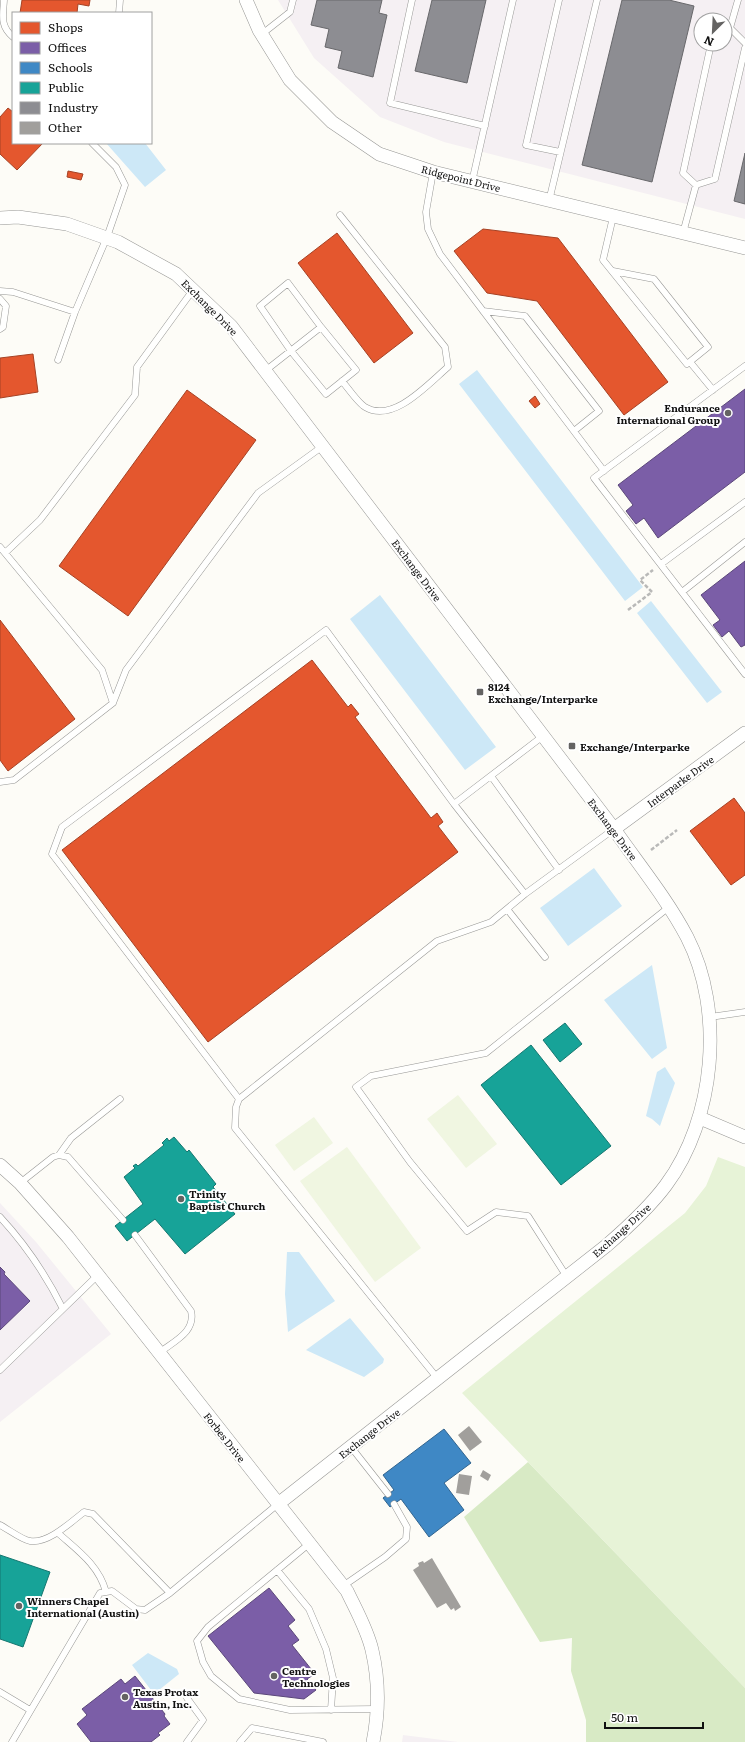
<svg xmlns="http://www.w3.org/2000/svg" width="745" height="1742" viewBox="0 0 745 1742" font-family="Literata,serif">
	<rect width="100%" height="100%" fill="#fdfcf7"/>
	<path fill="#f5f0f3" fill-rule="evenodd" d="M 278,0 L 745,0 L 745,219 L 444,142 L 380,117 L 314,58 ZM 701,20 L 725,20 L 725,44 L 701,44 Z
		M 0,1203 L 36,1242 L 111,1334 L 0,1422 Z
		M 403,1735 L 458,1742 L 402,1742 Z"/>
	<path fill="#e7f3d7" d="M 718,1157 L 745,1167 L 745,1688 L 462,1393 L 685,1213 L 706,1186 Z"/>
	<path fill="#d8eac5" d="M 528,1462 L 745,1688 L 745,1742 L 586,1742 L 586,1720 L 571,1671 L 572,1638 L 540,1642 L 464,1517 Z"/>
	<path fill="#f0f6e1" d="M 458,1095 L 497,1144 L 466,1168 L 427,1119 Z
		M 314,1117 L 333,1143 L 294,1171 L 275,1145 Z
		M 347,1147 L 421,1248 L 375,1282 L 300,1181 Z"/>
	<path fill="#cde8f7" d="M 106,143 L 145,143 L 166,170 L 145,187 Z
		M 477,370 L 643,587 L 625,601 L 459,384 Z
		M 380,595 L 496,747 L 465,770 L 350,619 Z
		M 651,601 L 722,692 L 707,703 L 637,613 Z
		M 594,868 L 622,906 L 568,946 L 540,908 Z
		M 652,965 L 667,1048 L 652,1059 L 604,1000 Z
		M 665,1067 L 675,1083 L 660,1126 L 652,1119 L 646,1116 L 657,1072 Z
		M 287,1252 L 299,1252 L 335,1301 L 288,1332 L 285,1294 Z
		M 350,1318 L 384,1359 L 383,1363 L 364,1377 L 306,1350 Z
		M 148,1653 L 177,1669 L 179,1674 L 154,1694 L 132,1665 Z"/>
	<path fill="#e4572e" stroke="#a54225" d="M 22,0 L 90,0 L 89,6 L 78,4 L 77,13 L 20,13 Z
		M 8,108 L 13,112 L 13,143 L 43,143 L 17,170 L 0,154 L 0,117 Z
		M 68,171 L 83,174 L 81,180 L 67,177 Z
		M 483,229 L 558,238 L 668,382 L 624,415 L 537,301 L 487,293 L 454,251 Z
		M 337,233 L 413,333 L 374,363 L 298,263 Z
		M 33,354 L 38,392 L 0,398 L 0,358 Z
		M 187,390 L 256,440 L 128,616 L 59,566 Z
		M 535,396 L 540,404 L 535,408 L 529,401 Z
		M 0,620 L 75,719 L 8,771 L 0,760 Z
		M 312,660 L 348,707 L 351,704 L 359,714 L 355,717 L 431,818 L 437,813 L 443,822 L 438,826 L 458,852 L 208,1042 L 62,850 Z
		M 734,798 L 745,813 L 745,875 L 731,885 L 690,831 Z"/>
	<path fill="#7b5ea7" stroke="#5b477a" d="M 745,389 L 745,472 L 658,538 L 644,518 L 636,524 L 626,511 L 633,505 L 618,485 Z
		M 745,561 L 745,645 L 741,647 L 729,631 L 722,637 L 713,625 L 720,620 L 701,595 Z
		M 0,1267 L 5,1272 L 4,1274 L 30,1301 L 0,1330 Z
		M 269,1588 L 295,1620 L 288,1626 L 299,1640 L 292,1645 L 315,1674 L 307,1679 L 316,1690 L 304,1699 L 254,1693 L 208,1636 Z
		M 135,1676 L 165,1714 L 164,1716 L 170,1724 L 158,1733 L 160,1735 L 151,1742 L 91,1742 L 77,1724 L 87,1715 L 82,1709 L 121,1679 L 125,1684 Z"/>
	<path fill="#3f88c5" stroke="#31648f" d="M 444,1429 L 471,1463 L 444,1483 L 464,1510 L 429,1537 L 401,1499 L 390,1507 L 383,1498 L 394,1490 L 383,1475 Z"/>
	<path fill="#17a398" stroke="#157770" d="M 565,1023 L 582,1044 L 560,1062 L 543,1040 Z
		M 531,1045 L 611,1146 L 561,1185 L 481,1085 Z
		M 174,1137 L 187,1152 L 189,1150 L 216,1184 L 213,1187 L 235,1214 L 185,1254 L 155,1219 L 127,1241 L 115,1226 L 143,1204 L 124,1177 L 135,1168 L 133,1166 L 136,1164 L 138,1166 L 164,1145 L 162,1143 L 167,1138 L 169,1141 Z
		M 0,1555 L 50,1572 L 23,1647 L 0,1639 Z"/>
	<path fill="#8d8d92" stroke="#68686b" d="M 317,0 L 382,0 L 379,13 L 387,15 L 373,77 L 338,68 L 342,51 L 325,47 L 329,29 L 311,25 Z
		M 432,0 L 486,0 L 467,83 L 415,71 Z
		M 622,0 L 669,0 L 694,6 L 652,182 L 582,165 Z
		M 745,153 L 745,204 L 734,201 Z"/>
	<path fill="#a19f9c" d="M 469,1426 L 482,1442 L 470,1451 L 458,1435 Z
		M 483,1470 L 491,1475 L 488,1481 L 480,1476 Z
		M 459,1474 L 472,1476 L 469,1495 L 456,1493 Z
		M 432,1558 L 461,1607 L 455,1611 L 454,1608 L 451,1610 L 446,1603 L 437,1608 L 413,1570 L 419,1566 L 418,1563 L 423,1561 L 424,1563 Z"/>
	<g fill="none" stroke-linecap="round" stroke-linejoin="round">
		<defs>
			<path id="lane" d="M 4,0 C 3,16 0,26 13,37
				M 412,0 L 390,103 L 485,126
				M 559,0 L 526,145 L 560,152
				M 119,13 L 120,0
				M 730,28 L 745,43
				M 725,31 L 730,28 L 738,0
				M 262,34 L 290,12 L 293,0
				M 433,172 L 426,212 L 428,229 L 440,254 L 604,471
				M 472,182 L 513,0
				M 696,185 L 715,179 L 745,48
				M 549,201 L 597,0
				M 340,215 L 445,347 L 448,367 C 428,384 393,424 365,407 C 358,403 348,388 342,381
				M 683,233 L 696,185 L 683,173 L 711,44
				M 613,271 L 654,279 L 708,347 L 687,364 L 603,260 L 613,217
				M 0,291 L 13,292 L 75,312 L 107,237 L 125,185 L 116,167 L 92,143
				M 0,299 L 6,306 L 3,327 L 0,329
				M 483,311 L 525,316 L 599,411 L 574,431
				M 58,360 L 75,312
				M 690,362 L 713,390
				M 745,366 L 594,478 L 745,674
				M 265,371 L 321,327 L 356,370 L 326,394 L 291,351 L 260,306 L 288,283 L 321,327
				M 0,547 L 102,670 L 113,703
				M 5,553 L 40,520 L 135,395 L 137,367 L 193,290
				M 661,564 L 745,502
				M 682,592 L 745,542
				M 543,736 L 454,804 L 326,630 L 62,827 L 52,854 L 239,1099 L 437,941 L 491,922 L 525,894 L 614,829
				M 491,776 L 559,870
				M 0,782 L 14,780 L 113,703 L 126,670 L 258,493 L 323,446
				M 454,804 L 525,894
				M 507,909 L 545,957
				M 710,1017 L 745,1012
				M 239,1099 L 236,1107 L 235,1128 L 438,1379
				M 59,1155 L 71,1138 L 120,1099
				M 20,1183 L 53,1157 L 59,1155 L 68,1157 L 123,1220
				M 0,1217 C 26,1245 46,1275 63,1309
				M 135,1235 L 191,1311 C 196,1332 174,1341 159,1353
				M 567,1277 L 528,1216 L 496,1212 L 467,1231 L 410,1162 L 356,1087 L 371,1076 L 486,1053 L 669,907
				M 0,1370 L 98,1275
				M 351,1447 L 388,1494
				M 0,1525 C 8,1529 22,1540 30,1541 C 48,1544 71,1522 84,1512 L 93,1514 L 170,1593 L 278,1504
				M 58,1533 C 77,1550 99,1565 106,1592
				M 310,1543 L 208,1627 L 197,1641 L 203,1662 L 211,1676 L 239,1699 L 290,1710 L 376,1709
				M 277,1570 L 309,1609 L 326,1649 L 333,1678 L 331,1710
				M 343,1586 L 385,1557 L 406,1539 L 407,1527 L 394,1504
				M 0,1692 L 30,1710
				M 187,1698 L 203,1720 L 187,1742
				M 12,1742 L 100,1593 L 112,1591 L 136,1609 L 145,1610 L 170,1593
				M 240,1742 L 252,1728 L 323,1742"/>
			<path id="street" d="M 246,0 L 259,30 L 290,80 L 332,122 L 379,154 L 433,172 L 745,248
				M 0,218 L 18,217 L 67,224 L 118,242 L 176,274 L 231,326 L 614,829 C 639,865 667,899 687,937 C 725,1011 715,1119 666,1185 C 649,1208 628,1227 606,1246 L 278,1504
				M 614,829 L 745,733
				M 700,1118 L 745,1137
				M 0,1165 L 20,1183 L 68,1237 L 347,1591 C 356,1610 367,1629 372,1650 C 379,1680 379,1712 373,1742"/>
		</defs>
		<use href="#lane" stroke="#979795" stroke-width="7"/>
		<use href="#street" stroke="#979795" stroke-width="14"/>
		<path stroke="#b9b9b8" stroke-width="2.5" stroke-dasharray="4 2" stroke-linecap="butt" d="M 628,610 L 652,592 L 640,580 L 653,570
			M 651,850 L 677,830"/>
		<use href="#lane" stroke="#fffffe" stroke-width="6"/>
		<use href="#street" stroke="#fffffe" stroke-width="13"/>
	</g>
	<g fill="#646362" stroke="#fff" stroke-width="1.5">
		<circle cx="728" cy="413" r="4"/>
		<rect x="476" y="688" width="8" height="8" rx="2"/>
		<rect x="568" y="742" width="8" height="8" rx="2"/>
		<circle cx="181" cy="1199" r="4"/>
		<circle cx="19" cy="1606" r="4"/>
		<circle cx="274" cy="1676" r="4"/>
		<circle cx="125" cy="1697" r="4"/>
	</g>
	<g text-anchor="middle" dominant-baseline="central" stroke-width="4" stroke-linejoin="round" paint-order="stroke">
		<g font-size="10" fill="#111" stroke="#fff">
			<text transform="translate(461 178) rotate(14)">Ridgepoint Drive</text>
			<text transform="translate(210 307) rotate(45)">Exchange Drive</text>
			<text transform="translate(417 570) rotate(53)">Exchange Drive</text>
			<text transform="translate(680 781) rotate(-36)">Interparke Drive</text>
			<text transform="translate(613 829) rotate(53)">Exchange Drive</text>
			<text transform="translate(621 1230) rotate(-42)">Exchange Drive</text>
			<text transform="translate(369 1433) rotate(-38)">Exchange Drive</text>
			<text transform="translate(225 1437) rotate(52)">Forbes Drive</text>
		</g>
		<g font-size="10" font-weight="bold" fill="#111" stroke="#fff" text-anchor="start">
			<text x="720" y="407" text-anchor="end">Endurance<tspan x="720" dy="12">International Group</tspan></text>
			<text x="488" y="686">8124<tspan x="488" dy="12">Exchange/Interparke</tspan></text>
			<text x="580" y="746">Exchange/Interparke</text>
			<text x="189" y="1193">Trinity<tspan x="189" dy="12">Baptist Church</tspan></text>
			<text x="27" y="1600">Winners Chapel<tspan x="27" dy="12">International (Austin)</tspan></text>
			<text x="282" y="1670">Centre<tspan x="282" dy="12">Technologies</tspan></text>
			<text x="133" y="1691">Texas Protax<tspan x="133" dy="12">Austin, Inc.</tspan></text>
		</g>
	</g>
	<rect x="12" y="12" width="140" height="132" fill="#ffffff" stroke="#a0a0a0"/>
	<rect x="20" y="22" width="20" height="12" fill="#e4572e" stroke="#a0a0a0"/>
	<text x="48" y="32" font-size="12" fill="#111111">Shops</text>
	<rect x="20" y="42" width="20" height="12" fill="#7b5ea7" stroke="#a0a0a0"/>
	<text x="48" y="52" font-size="12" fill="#111111">Offices</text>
	<rect x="20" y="62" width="20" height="12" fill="#3f88c5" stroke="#a0a0a0"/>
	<text x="48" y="72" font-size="12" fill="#111111">Schools</text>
	<rect x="20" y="82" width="20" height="12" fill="#17a398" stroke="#a0a0a0"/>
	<text x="48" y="92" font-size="12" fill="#111111">Public</text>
	<rect x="20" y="102" width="20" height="12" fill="#8d8d92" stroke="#a0a0a0"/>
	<text x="48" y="112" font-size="12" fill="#111111">Industry</text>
	<rect x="20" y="122" width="20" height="12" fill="#a19f9c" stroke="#a0a0a0"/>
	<text x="48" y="132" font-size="12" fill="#111111">Other</text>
	<g transform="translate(713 32) rotate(204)"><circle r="19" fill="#ffffff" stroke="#a0a0a0"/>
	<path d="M0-3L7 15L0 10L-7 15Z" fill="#646362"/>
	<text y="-6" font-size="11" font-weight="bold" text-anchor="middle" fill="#111111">N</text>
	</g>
	<path d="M605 1722v6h98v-6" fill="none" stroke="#111111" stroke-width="2"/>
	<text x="611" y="1722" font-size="12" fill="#111111" stroke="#ffffff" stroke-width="3" paint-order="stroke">50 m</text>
</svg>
